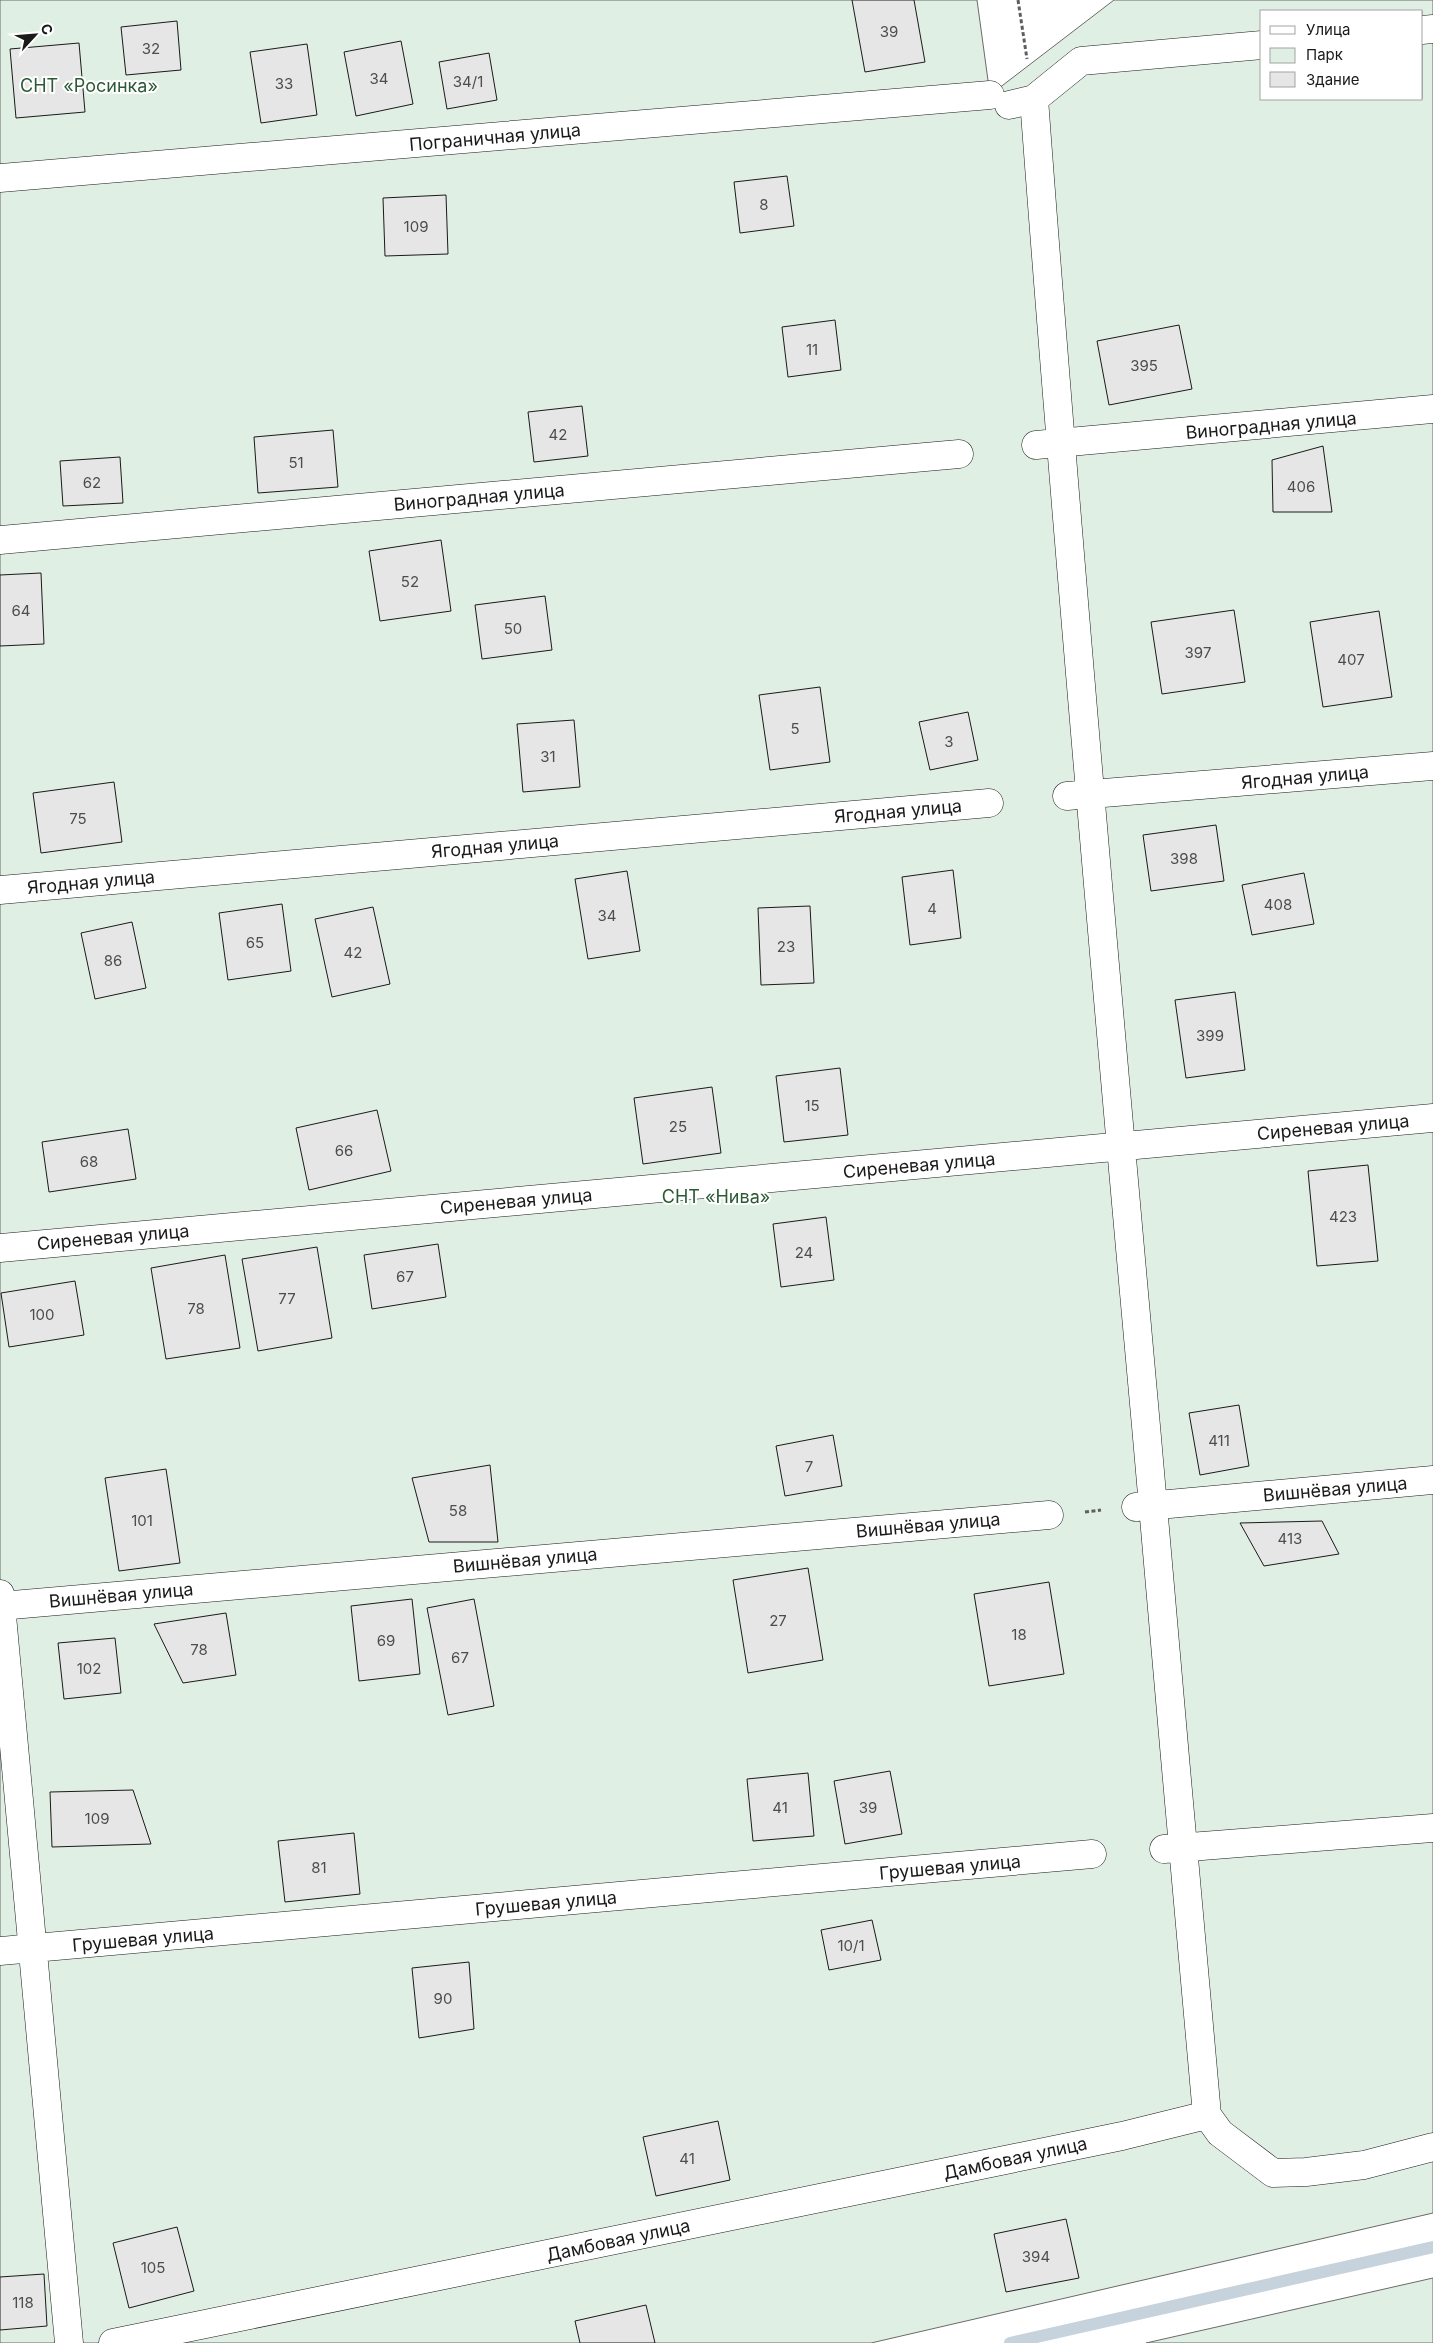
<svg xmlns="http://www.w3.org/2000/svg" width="1433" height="2343" viewBox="0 0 1433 2343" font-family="Inter,sans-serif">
	<rect width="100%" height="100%" fill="#fff"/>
	<path fill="#e0efe3" stroke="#6a6a6a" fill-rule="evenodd" d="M 0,0 L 977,0 L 990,95 L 1114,0 L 1433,0 L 1433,2213 L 871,2343 L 0,2343 ZM 1262,11 L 1422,11 L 1422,99 L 1262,99 Z
		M 1433,2278 L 1433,2343 L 1146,2343 Z"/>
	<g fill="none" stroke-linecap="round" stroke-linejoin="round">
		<path stroke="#c6d2dc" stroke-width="12" d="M 1010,2343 L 1433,2247"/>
	</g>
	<path fill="#e6e6e6" stroke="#1a1a1a" d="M 852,0 L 914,0 L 925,62 L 865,72 Z
		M 177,21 L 181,70 L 126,75 L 121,27 Z
		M 401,41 L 413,104 L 356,116 L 344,52 Z
		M 79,43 L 85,112 L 16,118 L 10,49 Z
		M 307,44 L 317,115 L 261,123 L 250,52 Z
		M 489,53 L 497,100 L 447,109 L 439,62 Z
		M 787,176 L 794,226 L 740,233 L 734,182 Z
		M 446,195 L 448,254 L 385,256 L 383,198 Z
		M 835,320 L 841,370 L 788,377 L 782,327 Z
		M 1179,325 L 1192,389 L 1109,405 L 1097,341 Z
		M 582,406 L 588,456 L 534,462 L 528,412 Z
		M 333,430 L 338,487 L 258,493 L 254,437 Z
		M 1323,446 L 1332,512 L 1273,512 L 1272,460 Z
		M 120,457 L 123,503 L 63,506 L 60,461 Z
		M 441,540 L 451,611 L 380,621 L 369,551 Z
		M 41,573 L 44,644 L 0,646 L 0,575 Z
		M 545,596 L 552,650 L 482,659 L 475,605 Z
		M 1234,610 L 1245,682 L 1162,694 L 1151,622 Z
		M 1379,611 L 1392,697 L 1323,707 L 1310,622 Z
		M 820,687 L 830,762 L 770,770 L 759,695 Z
		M 968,712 L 978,760 L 930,770 L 919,722 Z
		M 574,720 L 580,787 L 523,792 L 517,724 Z
		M 114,782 L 122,842 L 41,853 L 33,793 Z
		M 1216,825 L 1224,881 L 1151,891 L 1143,835 Z
		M 953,870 L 961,938 L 910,945 L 902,877 Z
		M 627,871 L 640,951 L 588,959 L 575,879 Z
		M 1304,873 L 1314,924 L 1252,935 L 1242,885 Z
		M 282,904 L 291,971 L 228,980 L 219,913 Z
		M 810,906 L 814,983 L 761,985 L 758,908 Z
		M 373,907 L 390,984 L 332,997 L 315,919 Z
		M 132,922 L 146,988 L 95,999 L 81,933 Z
		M 1235,992 L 1245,1070 L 1186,1078 L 1175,1000 Z
		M 840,1068 L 848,1135 L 784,1142 L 776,1076 Z
		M 712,1087 L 721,1153 L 643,1164 L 634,1098 Z
		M 377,1110 L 391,1171 L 309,1190 L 296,1128 Z
		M 128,1129 L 136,1179 L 49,1192 L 42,1142 Z
		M 1368,1165 L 1378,1261 L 1317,1266 L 1308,1171 Z
		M 826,1217 L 834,1280 L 781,1287 L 773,1224 Z
		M 438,1244 L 446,1297 L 372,1309 L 364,1255 Z
		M 317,1247 L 332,1338 L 258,1351 L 242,1259 Z
		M 225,1255 L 240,1348 L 166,1359 L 151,1268 Z
		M 75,1281 L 84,1335 L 9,1347 L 1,1293 Z
		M 1239,1405 L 1249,1466 L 1200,1475 L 1189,1413 Z
		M 833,1435 L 842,1486 L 785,1496 L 776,1446 Z
		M 490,1465 L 498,1542 L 429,1542 L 412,1478 Z
		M 166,1469 L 180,1563 L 119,1571 L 105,1478 Z
		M 1322,1521 L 1339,1554 L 1264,1566 L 1240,1523 Z
		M 808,1568 L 823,1660 L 748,1673 L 733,1580 Z
		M 1049,1582 L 1064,1674 L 989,1686 L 974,1594 Z
		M 412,1599 L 420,1674 L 359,1681 L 351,1606 Z
		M 474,1599 L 494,1706 L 448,1715 L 427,1608 Z
		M 226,1613 L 236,1675 L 183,1683 L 154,1624 Z
		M 115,1638 L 121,1693 L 64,1699 L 58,1643 Z
		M 890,1771 L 902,1834 L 845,1844 L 834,1781 Z
		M 808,1773 L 814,1836 L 753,1841 L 747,1779 Z
		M 133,1790 L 151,1844 L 52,1847 L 50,1792 Z
		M 354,1833 L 360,1894 L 285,1902 L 278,1841 Z
		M 872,1920 L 881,1960 L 829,1970 L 821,1930 Z
		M 469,1962 L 474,2029 L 419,2038 L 412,1968 Z
		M 718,2121 L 730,2180 L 656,2196 L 643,2137 Z
		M 1066,2219 L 1079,2278 L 1006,2292 L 994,2234 Z
		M 177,2227 L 194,2291 L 129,2308 L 113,2243 Z
		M 44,2274 L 47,2326 L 0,2330 L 0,2277 Z
		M 646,2305 L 655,2343 L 580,2343 L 575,2321 Z"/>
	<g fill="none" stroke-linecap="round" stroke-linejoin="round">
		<defs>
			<path id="minor" d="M 1422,30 L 1433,29
				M 1034,99 C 1067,542 1106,984 1146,1426 C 1167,1656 1185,1885 1207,2115 L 1220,2133 L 1273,2173 L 1306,2172 L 1364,2165 L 1433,2147
				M 1009,105 L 1034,99 L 1081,61 L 1262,45
				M 0,178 L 990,95
				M 1036,445 L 1433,409
				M 0,540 L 959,454
				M 1067,796 L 1433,766
				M 0,890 L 989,803
				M 0,1248 L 1433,1118
				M 1136,1507 L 1433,1480
				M 0,1594 L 69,2343
				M 0,1606 L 1049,1515
				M 1164,1849 L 1433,1828
				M 0,1951 L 1092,1854
				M 113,2343 L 1122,2136 L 1207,2115"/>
		</defs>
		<use href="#minor" stroke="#1a1a1a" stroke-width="29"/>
		<path stroke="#5f5f5f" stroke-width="3" stroke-dasharray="4 2.5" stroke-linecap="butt" d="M 1018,0 L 1027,59
			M 1085,1512 L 1101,1510"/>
		<use href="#minor" stroke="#fff" stroke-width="28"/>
	</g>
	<g text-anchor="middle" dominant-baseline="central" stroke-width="4" stroke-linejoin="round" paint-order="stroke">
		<g font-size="15" fill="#4d4d4d">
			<text x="889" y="31">39</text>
			<text x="151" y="48">32</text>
			<text x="379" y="78">34</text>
			<text x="468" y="81">34/1</text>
			<text x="284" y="83">33</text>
			<text x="764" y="204">8</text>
			<text x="416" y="226">109</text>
			<text x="812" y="349">11</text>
			<text x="1144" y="365">395</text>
			<text x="558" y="434">42</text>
			<text x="296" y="462">51</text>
			<text x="92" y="482">62</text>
			<text x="1301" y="486">406</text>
			<text x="410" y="581">52</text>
			<text x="21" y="610">64</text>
			<text x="513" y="628">50</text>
			<text x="1198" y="652">397</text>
			<text x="1351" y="659">407</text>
			<text x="795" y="728">5</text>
			<text x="949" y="741">3</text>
			<text x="548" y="756">31</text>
			<text x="78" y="818">75</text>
			<text x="1184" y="858">398</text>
			<text x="1278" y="904">408</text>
			<text x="932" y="908">4</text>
			<text x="607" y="915">34</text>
			<text x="255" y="942">65</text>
			<text x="786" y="946">23</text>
			<text x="353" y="952">42</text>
			<text x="113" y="960">86</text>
			<text x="1210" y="1035">399</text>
			<text x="812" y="1105">15</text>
			<text x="678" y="1126">25</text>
			<text x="344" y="1150">66</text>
			<text x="89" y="1161">68</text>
			<text x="1343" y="1216">423</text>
			<text x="804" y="1252">24</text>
			<text x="405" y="1276">67</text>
			<text x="287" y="1298">77</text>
			<text x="196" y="1308">78</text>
			<text x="42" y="1314">100</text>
			<text x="1219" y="1440">411</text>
			<text x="809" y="1466">7</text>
			<text x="458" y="1510">58</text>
			<text x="142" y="1520">101</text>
			<text x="1290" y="1538">413</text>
			<text x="778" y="1620">27</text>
			<text x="1019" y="1634">18</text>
			<text x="386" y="1640">69</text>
			<text x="199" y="1649">78</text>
			<text x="460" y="1657">67</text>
			<text x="89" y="1668">102</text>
			<text x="780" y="1807">41</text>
			<text x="868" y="1807">39</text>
			<text x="97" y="1818">109</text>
			<text x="319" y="1867">81</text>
			<text x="851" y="1945">10/1</text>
			<text x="443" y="1998">90</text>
			<text x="687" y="2158">41</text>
			<text x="1036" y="2256">394</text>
			<text x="153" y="2267">105</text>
			<text x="23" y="2302">118</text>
		</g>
		<g font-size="18" fill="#2b5a34" stroke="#fff">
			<text x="89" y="85">СНТ «Росинка»</text>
			<text x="716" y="1196">СНТ «Нива»</text>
		</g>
		<g font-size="18" fill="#1a1a1a" stroke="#fff">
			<text transform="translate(495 137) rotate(-5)">Пограничная улица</text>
			<text transform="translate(1271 425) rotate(-5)">Виноградная улица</text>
			<text transform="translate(479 497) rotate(-5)">Виноградная улица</text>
			<text transform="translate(1305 777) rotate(-5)">Ягодная улица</text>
			<text transform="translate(898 811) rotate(-5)">Ягодная улица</text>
			<text transform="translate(495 846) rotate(-5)">Ягодная улица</text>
			<text transform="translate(91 882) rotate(-5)">Ягодная улица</text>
			<text transform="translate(1333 1127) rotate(-5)">Сиреневая улица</text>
			<text transform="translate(919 1165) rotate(-5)">Сиреневая улица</text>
			<text transform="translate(516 1201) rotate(-5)">Сиреневая улица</text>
			<text transform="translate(113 1237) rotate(-5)">Сиреневая улица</text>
			<text transform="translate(1335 1489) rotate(-5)">Вишнёвая улица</text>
			<text transform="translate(928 1525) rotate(-5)">Вишнёвая улица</text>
			<text transform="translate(525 1560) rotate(-5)">Вишнёвая улица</text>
			<text transform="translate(121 1595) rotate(-5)">Вишнёвая улица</text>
			<text transform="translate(950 1867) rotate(-5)">Грушевая улица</text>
			<text transform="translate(546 1903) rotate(-5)">Грушевая улица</text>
			<text transform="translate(143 1939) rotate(-5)">Грушевая улица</text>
			<text transform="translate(1015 2158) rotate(-12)">Дамбовая улица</text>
			<text transform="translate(618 2240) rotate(-12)">Дамбовая улица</text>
		</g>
	</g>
	<rect x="1260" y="10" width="162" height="90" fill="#ffffff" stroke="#a3a3a3"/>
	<rect x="1270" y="26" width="25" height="8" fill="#ffffff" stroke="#a3a3a3"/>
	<text x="1306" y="35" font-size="15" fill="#1a1a1a">Улица</text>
	<rect x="1270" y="48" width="25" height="15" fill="#e0efe3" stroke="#a3a3a3"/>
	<text x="1306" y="60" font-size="15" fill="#1a1a1a">Парк</text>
	<rect x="1270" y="72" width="25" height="15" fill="#e6e6e6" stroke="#a3a3a3"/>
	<text x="1306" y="85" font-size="15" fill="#1a1a1a">Здание</text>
	<g transform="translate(35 35) rotate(64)" stroke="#ffffff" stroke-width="4" paint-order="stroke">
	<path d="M0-4L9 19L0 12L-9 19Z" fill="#1a1a1a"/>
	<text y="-8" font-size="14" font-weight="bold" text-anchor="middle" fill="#1a1a1a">С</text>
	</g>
</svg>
